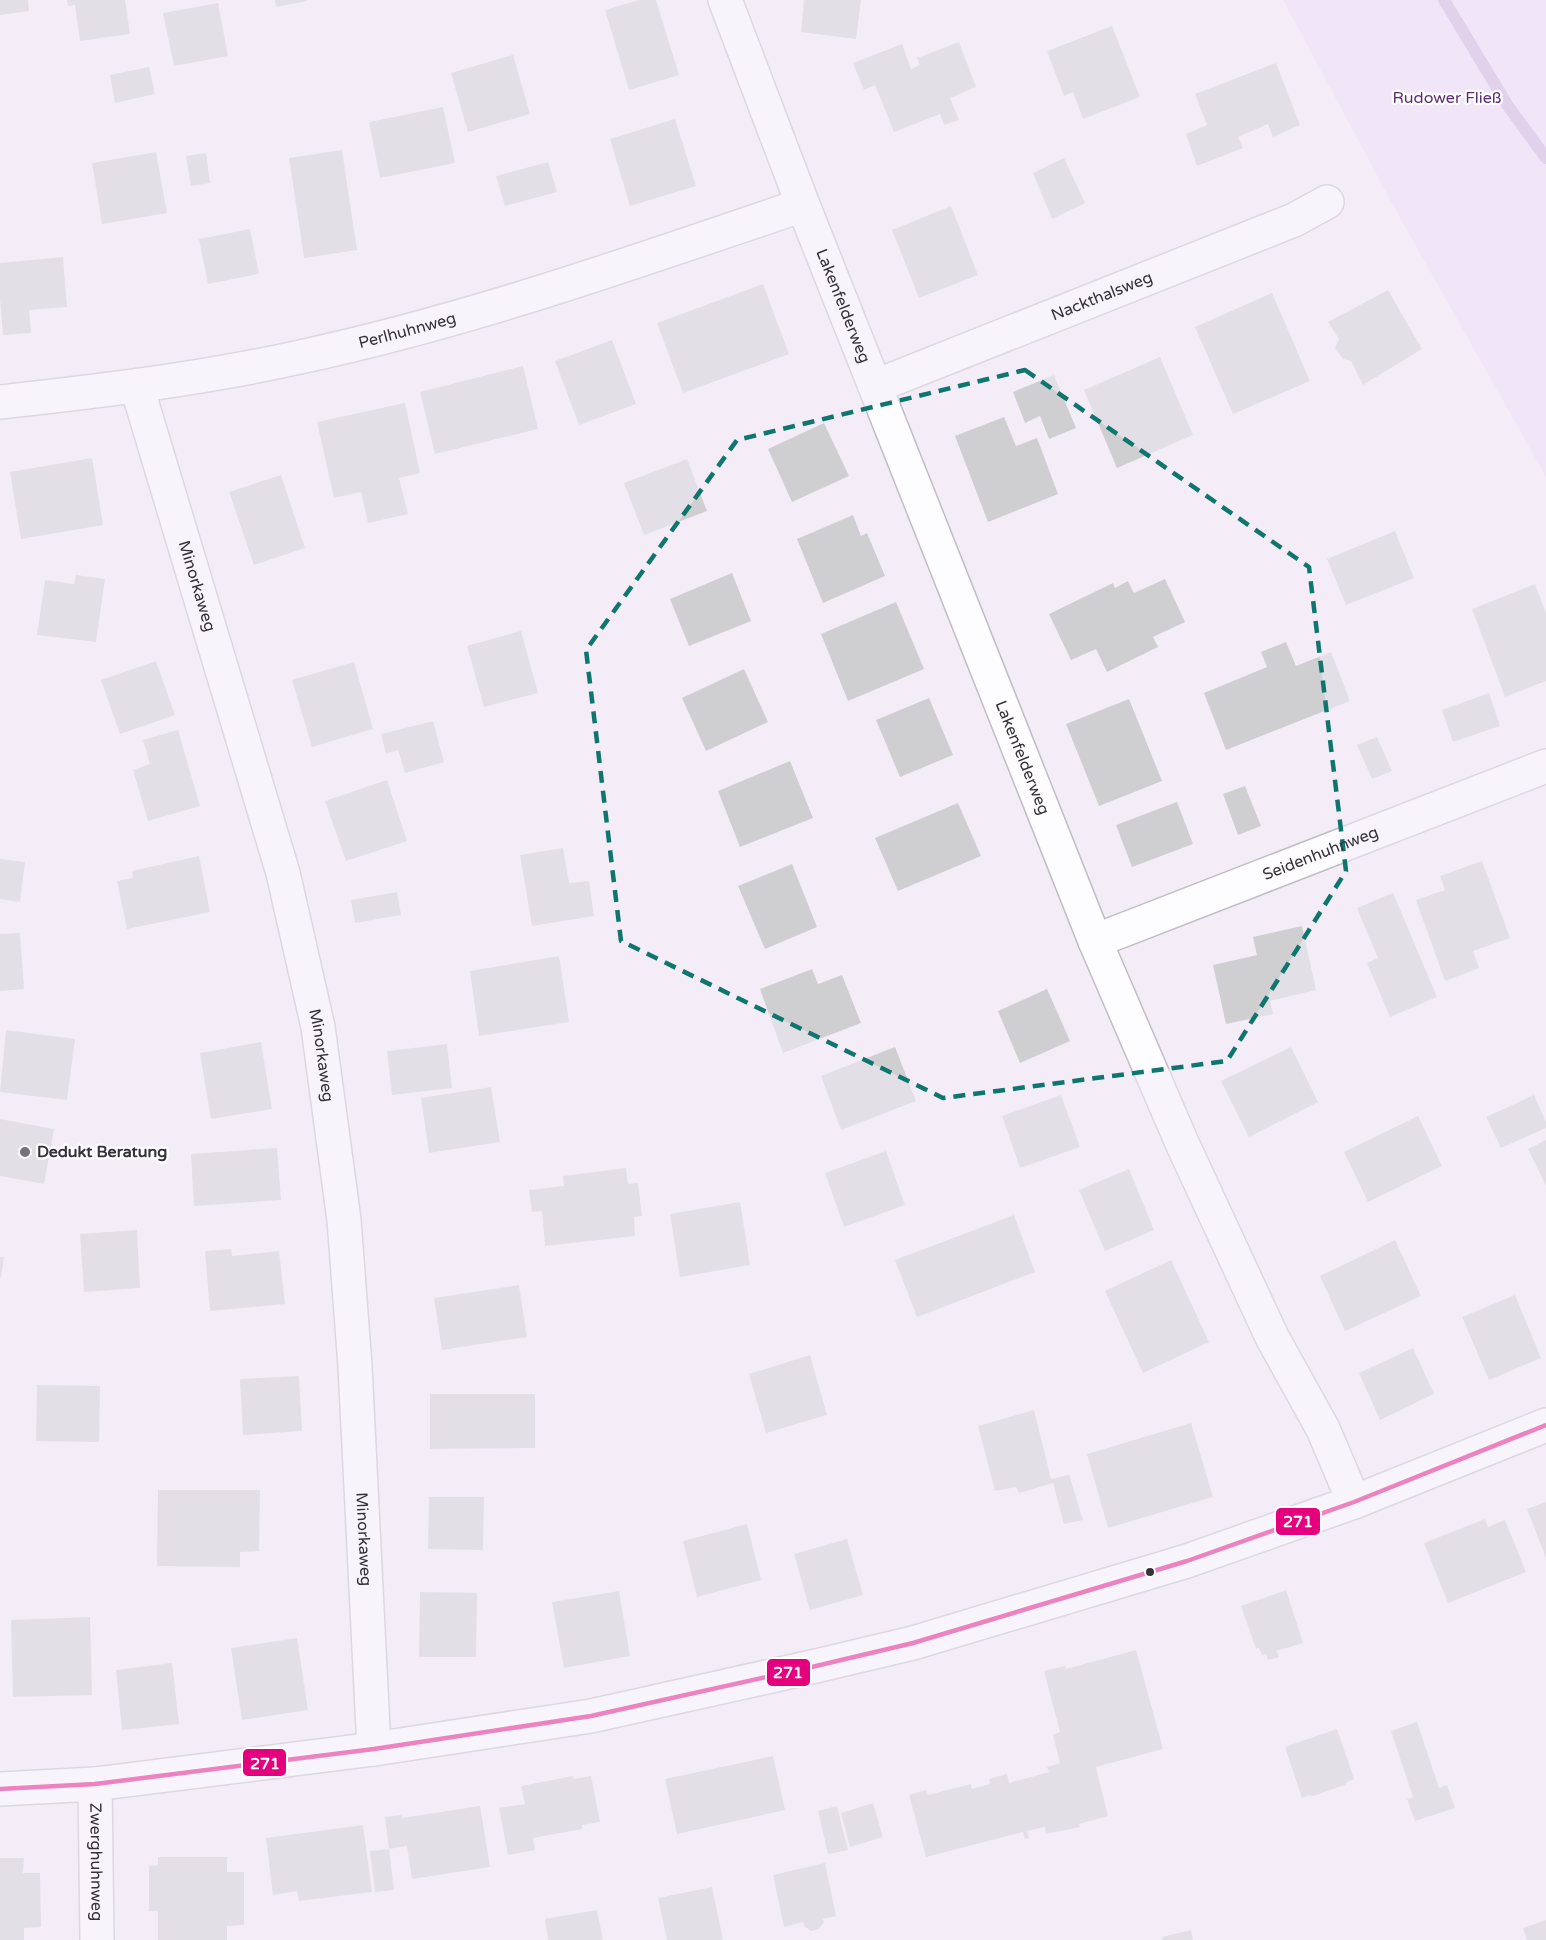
<svg xmlns="http://www.w3.org/2000/svg" width="1546" height="1940" viewBox="0 0 1546 1940" font-family="'Varela Round',sans-serif">
	<rect width="100%" height="100%" fill="#f4edf8"/>
	<path fill="#eeddf9" d="M 1283,0 L 1546,0 L 1546,477 L 1395,209 Z"/>
	<g fill="none" stroke-linecap="round" stroke-linejoin="round">
		<path stroke="#cbafdc" stroke-width="12" d="M 1444,0 L 1508,106 L 1546,158"/>
	</g>
	<path fill="#cfcfd1" d="M 0,0 L 28,0 L 29,11 L 0,15 Z
		M 67,0 L 125,0 L 130,34 L 80,41 L 75,5 L 68,6 Z
		M 275,0 L 307,0 L 307,1 L 276,7 Z
		M 639,0 L 656,0 L 679,75 L 629,90 L 605,10 Z
		M 804,0 L 861,0 L 856,39 L 801,32 Z
		M 218,3 L 228,56 L 174,66 L 163,13 Z
		M 1112,26 L 1140,97 L 1083,119 L 1073,92 L 1064,96 L 1047,51 Z
		M 959,42 L 976,87 L 950,98 L 959,120 L 944,125 L 940,114 L 894,132 L 875,85 L 864,90 L 853,63 L 902,44 L 911,69 L 920,65 L 917,58 Z
		M 513,55 L 530,114 L 468,132 L 451,73 Z
		M 1276,63 L 1300,125 L 1273,137 L 1268,124 L 1238,137 L 1243,148 L 1197,166 L 1186,134 L 1207,125 L 1195,94 Z
		M 149,67 L 155,94 L 115,103 L 110,75 Z
		M 443,107 L 455,163 L 380,178 L 369,122 Z
		M 675,119 L 696,186 L 630,206 L 610,139 Z
		M 342,150 L 357,250 L 304,258 L 289,158 Z
		M 156,152 L 167,213 L 102,224 L 92,163 Z
		M 206,153 L 210,183 L 191,186 L 186,156 Z
		M 1064,158 L 1085,203 L 1052,219 L 1033,173 Z
		M 548,162 L 557,192 L 505,206 L 496,176 Z
		M 951,206 L 978,275 L 919,298 L 892,230 Z
		M 250,229 L 259,274 L 208,284 L 199,239 Z
		M 63,257 L 67,307 L 29,310 L 31,333 L 3,335 L 0,299 L 0,263 Z
		M 763,284 L 789,354 L 683,393 L 657,323 Z
		M 1388,290 L 1422,349 L 1363,385 L 1351,361 L 1343,359 L 1335,348 L 1339,339 L 1328,322 Z
		M 1272,293 L 1310,381 L 1233,414 L 1195,327 Z
		M 612,340 L 636,404 L 579,425 L 555,361 Z
		M 1160,357 L 1193,435 L 1117,468 L 1084,390 Z
		M 523,366 L 538,429 L 435,454 L 420,392 Z
		M 1054,375 L 1076,428 L 1049,439 L 1040,416 L 1025,423 L 1013,392 Z
		M 405,403 L 420,473 L 399,478 L 408,514 L 368,523 L 361,492 L 334,498 L 317,422 Z
		M 1004,417 L 1016,446 L 1037,438 L 1058,494 L 988,522 L 955,436 Z
		M 824,423 L 849,476 L 792,502 L 768,449 Z
		M 92,458 L 103,525 L 21,539 L 10,472 Z
		M 687,459 L 707,511 L 644,535 L 624,483 Z
		M 281,475 L 305,548 L 254,565 L 229,492 Z
		M 853,515 L 861,536 L 867,533 L 885,576 L 823,603 L 797,539 Z
		M 1395,531 L 1414,578 L 1346,605 L 1327,559 Z
		M 732,573 L 751,621 L 689,646 L 670,599 Z
		M 76,575 L 105,579 L 96,642 L 37,635 L 45,580 L 74,584 Z
		M 1165,579 L 1185,622 L 1153,637 L 1158,647 L 1107,672 L 1096,649 L 1071,660 L 1049,614 L 1113,583 L 1115,588 L 1128,581 L 1134,593 Z
		M 1535,584 L 1546,613 L 1546,681 L 1505,697 L 1472,609 Z
		M 896,602 L 924,669 L 848,701 L 821,634 Z
		M 521,631 L 538,693 L 484,707 L 467,646 Z
		M 1286,642 L 1296,666 L 1331,652 L 1350,701 L 1226,750 L 1204,693 L 1267,667 L 1261,652 Z
		M 156,661 L 175,715 L 120,734 L 101,680 Z
		M 354,662 L 373,729 L 312,747 L 292,680 Z
		M 744,669 L 768,722 L 706,751 L 682,698 Z
		M 1489,693 L 1500,726 L 1453,742 L 1442,710 Z
		M 929,698 L 953,755 L 900,777 L 876,720 Z
		M 1129,699 L 1162,781 L 1099,806 L 1066,724 Z
		M 433,721 L 444,762 L 405,773 L 398,750 L 386,754 L 381,734 Z
		M 178,730 L 200,806 L 148,821 L 133,770 L 150,764 L 143,740 Z
		M 1377,737 L 1392,771 L 1372,779 L 1357,745 Z
		M 790,761 L 813,818 L 740,847 L 718,791 Z
		M 387,780 L 407,841 L 346,861 L 325,801 Z
		M 1245,786 L 1261,826 L 1238,835 L 1223,794 Z
		M 1177,802 L 1193,844 L 1132,867 L 1116,825 Z
		M 958,803 L 981,856 L 898,891 L 875,838 Z
		M 563,848 L 569,883 L 589,881 L 594,916 L 532,926 L 520,855 Z
		M 199,856 L 210,912 L 127,929 L 117,881 L 133,878 L 132,871 Z
		M 0,859 L 25,862 L 20,902 L 0,899 Z
		M 1482,861 L 1510,938 L 1473,951 L 1479,968 L 1445,981 L 1416,900 L 1445,890 L 1440,876 Z
		M 792,864 L 817,927 L 765,949 L 738,886 Z
		M 397,892 L 401,915 L 355,923 L 351,900 Z
		M 1393,893 L 1437,997 L 1390,1017 L 1367,963 L 1378,958 L 1357,908 Z
		M 1302,926 L 1316,990 L 1270,1001 L 1273,1014 L 1226,1024 L 1213,965 L 1257,955 L 1253,937 Z
		M 20,933 L 24,989 L 0,991 L 0,934 Z
		M 559,956 L 569,1022 L 479,1036 L 470,971 Z
		M 812,969 L 818,984 L 842,975 L 861,1023 L 783,1053 L 760,989 Z
		M 1047,989 L 1070,1041 L 1020,1063 L 998,1011 Z
		M 6,1030 L 75,1039 L 67,1100 L 0,1092 Z
		M 261,1042 L 272,1109 L 211,1119 L 200,1053 Z
		M 447,1044 L 452,1088 L 392,1095 L 387,1051 Z
		M 895,1047 L 916,1101 L 841,1130 L 821,1076 Z
		M 1291,1047 L 1318,1102 L 1249,1137 L 1221,1081 Z
		M 491,1087 L 500,1142 L 429,1153 L 421,1098 Z
		M 1061,1095 L 1080,1147 L 1020,1168 L 1002,1116 Z
		M 1534,1095 L 1546,1122 L 1546,1128 L 1501,1148 L 1486,1117 Z
		M 1418,1116 L 1442,1166 L 1368,1202 L 1344,1152 Z
		M 0,1119 L 54,1129 L 44,1184 L 0,1176 Z
		M 1546,1140 L 1546,1186 L 1528,1149 Z
		M 277,1148 L 281,1200 L 194,1206 L 191,1154 Z
		M 886,1151 L 905,1205 L 844,1227 L 825,1173 Z
		M 626,1168 L 628,1184 L 638,1183 L 642,1216 L 634,1217 L 635,1236 L 545,1246 L 542,1211 L 532,1212 L 529,1190 L 564,1186 L 563,1176 Z
		M 1129,1169 L 1154,1230 L 1105,1251 L 1079,1190 Z
		M 740,1202 L 750,1265 L 680,1277 L 670,1214 Z
		M 1014,1215 L 1035,1272 L 917,1317 L 895,1260 Z
		M 137,1230 L 140,1288 L 84,1292 L 80,1234 Z
		M 1395,1240 L 1421,1296 L 1345,1331 L 1320,1276 Z
		M 231,1249 L 232,1256 L 279,1251 L 285,1304 L 210,1311 L 205,1251 Z
		M 0,1257 L 4,1257 L 1,1277 L 0,1277 Z
		M 1171,1260 L 1209,1342 L 1143,1373 L 1105,1291 Z
		M 519,1285 L 527,1337 L 442,1350 L 434,1298 Z
		M 1515,1295 L 1541,1358 L 1489,1380 L 1462,1317 Z
		M 1413,1348 L 1434,1394 L 1380,1420 L 1359,1373 Z
		M 810,1355 L 827,1415 L 766,1433 L 749,1374 Z
		M 299,1376 L 302,1431 L 243,1435 L 240,1379 Z
		M 37,1385 L 100,1386 L 99,1442 L 36,1441 Z
		M 430,1394 L 535,1394 L 535,1448 L 430,1449 Z
		M 1034,1410 L 1051,1479 L 1069,1475 L 1083,1520 L 1064,1524 L 1053,1483 L 1019,1493 L 1016,1487 L 995,1491 L 978,1426 Z
		M 1191,1423 L 1213,1497 L 1108,1528 L 1087,1454 Z
		M 158,1490 L 260,1490 L 259,1551 L 240,1552 L 240,1567 L 157,1566 Z
		M 429,1497 L 484,1497 L 483,1550 L 428,1549 Z
		M 1546,1502 L 1546,1558 L 1527,1509 Z
		M 1485,1519 L 1488,1527 L 1505,1520 L 1526,1572 L 1448,1603 L 1424,1543 Z
		M 747,1524 L 761,1580 L 697,1597 L 683,1541 Z
		M 847,1539 L 863,1595 L 810,1610 L 794,1554 Z
		M 1286,1590 L 1303,1643 L 1276,1651 L 1279,1657 L 1268,1660 L 1266,1654 L 1262,1655 L 1259,1648 L 1256,1649 L 1241,1606 Z
		M 619,1591 L 630,1656 L 564,1668 L 552,1602 Z
		M 420,1592 L 477,1593 L 476,1657 L 419,1657 Z
		M 90,1617 L 92,1695 L 13,1697 L 11,1620 Z
		M 297,1638 L 308,1710 L 242,1720 L 231,1648 Z
		M 1136,1650 L 1163,1749 L 1096,1767 L 1108,1816 L 1079,1824 L 1080,1827 L 1046,1834 L 1045,1827 L 1027,1831 L 1029,1838 L 1025,1839 L 1023,1832 L 926,1857 L 909,1795 L 926,1790 L 928,1795 L 971,1784 L 972,1789 L 990,1784 L 989,1779 L 1007,1774 L 1009,1783 L 1049,1772 L 1047,1767 L 1060,1763 L 1053,1735 L 1060,1732 L 1044,1671 L 1065,1666 L 1066,1669 Z
		M 172,1663 L 179,1724 L 122,1730 L 116,1670 Z
		M 1417,1722 L 1439,1788 L 1447,1785 L 1455,1808 L 1415,1821 L 1407,1799 L 1413,1797 L 1391,1731 Z
		M 1337,1729 L 1354,1779 L 1347,1782 L 1345,1785 L 1313,1796 L 1310,1795 L 1302,1798 L 1285,1747 Z
		M 773,1756 L 785,1810 L 677,1834 L 665,1779 Z
		M 573,1776 L 574,1779 L 591,1776 L 600,1822 L 582,1825 L 582,1829 L 533,1838 L 535,1850 L 508,1855 L 499,1808 L 525,1804 L 521,1786 Z
		M 873,1803 L 883,1837 L 850,1847 L 841,1813 Z
		M 480,1806 L 490,1867 L 412,1879 L 407,1846 L 389,1849 L 385,1817 L 401,1815 L 402,1818 Z
		M 837,1806 L 848,1850 L 828,1854 L 818,1811 Z
		M 363,1825 L 372,1892 L 299,1901 L 297,1891 L 273,1895 L 266,1838 Z
		M 389,1849 L 394,1890 L 375,1892 L 370,1851 Z
		M 158,1857 L 227,1857 L 227,1872 L 244,1872 L 244,1925 L 227,1926 L 227,1940 L 158,1940 L 158,1911 L 149,1911 L 149,1866 L 158,1865 Z
		M 0,1858 L 24,1858 L 23,1873 L 40,1873 L 41,1927 L 24,1928 L 24,1940 L 0,1940 Z
		M 825,1863 L 836,1916 L 823,1919 L 824,1922 L 819,1929 L 811,1931 L 804,1926 L 803,1922 L 784,1927 L 773,1875 Z
		M 712,1887 L 723,1940 L 667,1940 L 658,1898 Z
		M 597,1910 L 603,1940 L 548,1940 L 545,1919 Z
		M 1546,1920 L 1546,1940 L 1527,1940 L 1523,1928 Z
		M 1191,1930 L 1193,1940 L 1163,1940 L 1162,1937 Z"/>
	<g fill="none" stroke-linecap="round" stroke-linejoin="round">
		<defs>
			<g id="minor">
				<path id="s1" d="M 725,0 L 803,205 L 1095,941 L 1182,1143 L 1272,1337 L 1323,1429 L 1354,1502"/>
				<path id="s2" d="M 876,386 L 1294,220 L 1327,202"/>
				<path id="s3" d="M 137,387 L 283,873 L 318,1027 L 344,1220 L 355,1366 L 374,1749"/>
				<path id="s4" d="M 0,402 C 101,391 201,379 300,357 C 472,320 637,261 803,205"/>
				<path id="s5" d="M 1095,941 L 1546,766"/>
				<path id="s6" d="M 95,1784 L 97,1940"/>
				<path d="M 0,1789 L 95,1784 L 374,1749 L 591,1716 L 816,1666 L 913,1643 L 1187,1561 L 1354,1502 L 1546,1425"/>
			</g>
		</defs>
		<use href="#minor" stroke="#c2bdc5" stroke-width="36"/>
		<use href="#minor" stroke="#fdfcfe" stroke-width="33"/>
		<defs>
			<path id="bus-1" d="M 0,1789 L 95,1784 L 374,1749 L 591,1716 L 816,1666 L 913,1643 L 1187,1561 L 1354,1502 L 1546,1425"/>
		</defs>
		<use href="#bus-1" stroke="#fff" stroke-width="9"/>
		<use href="#bus-1" stroke="#e5007d" stroke-width="4.5"/>
	</g>
	<path d="M0 0H1546V1940H0ZM 1025,370 L 1309,567 L 1346,871 L 1227,1061 L 943,1098 L 621,941 L 586,650 L 737,440 Z" fill="#f4edf8" fill-opacity=".55" fill-rule="evenodd"/>
	<path fill="none" stroke="#0f766e" stroke-width="4.5" stroke-dasharray="12 8" stroke-linejoin="round" d="M 1025,370 L 1309,567 L 1346,871 L 1227,1061 L 943,1098 L 621,941 L 586,650 L 737,440 Z"/>
	<circle fill="#78727c" stroke="#fff" stroke-width="2" cx="25" cy="1152" r="6"/>
	<circle fill="#353039" stroke="#fff" stroke-width="2" cx="1150" cy="1572" r="5"/>
	<g text-anchor="middle" dominant-baseline="central" stroke-width="4.5" stroke-linejoin="round" paint-order="stroke">
		<g font-size="16" fill="#5b2c74" stroke="#fff">
			<text x="1447" y="98">Rudower Fließ</text>
		</g>
		<g font-size="16" fill="#353039" stroke="#fff">
			<text stroke="none"><textPath href="#s2" startOffset="243">Nackthalsweg</textPath></text>
			<text stroke="none"><textPath href="#s1" startOffset="328">Lakenfelderweg</textPath></text>
			<text stroke="none"><textPath href="#s4" startOffset="414">Perlhuhnweg</textPath></text>
			<text stroke="none"><textPath href="#s3" startOffset="208">Minorkaweg</textPath></text>
			<text stroke="none"><textPath href="#s1" startOffset="814">Lakenfelderweg</textPath></text>
			<text stroke="none"><textPath href="#s5" startOffset="242">Seidenhuhnweg</textPath></text>
			<text stroke="none"><textPath href="#s3" startOffset="694">Minorkaweg</textPath></text>
			<text stroke="none"><textPath href="#s3" startOffset="1180">Minorkaweg</textPath></text>
			<text stroke="none"><textPath href="#s6" startOffset="78">Zwerghuhnweg</textPath></text>
		</g>
		<g font-size="16" font-weight="bold" fill="#353039" stroke="#fff" text-anchor="start">
			<text x="37" y="1152">Dedukt Beratung</text>
		</g>
	</g>
	<g stroke="#fff" stroke-width="2">
		<rect x="1275" y="1507" width="46" height="29" rx="6" fill="#e5007d"/>
		<rect x="766" y="1658" width="45" height="29" rx="6" fill="#e5007d"/>
		<rect x="242" y="1748" width="45" height="29" rx="6" fill="#e5007d"/>
	</g>
	<g font-size="16" text-anchor="middle" font-weight="bold" fill="#fff">
		<text x="1298" y="1527">271</text>
		<text x="788" y="1678">271</text>
		<text x="265" y="1769">271</text>
	</g>
</svg>
